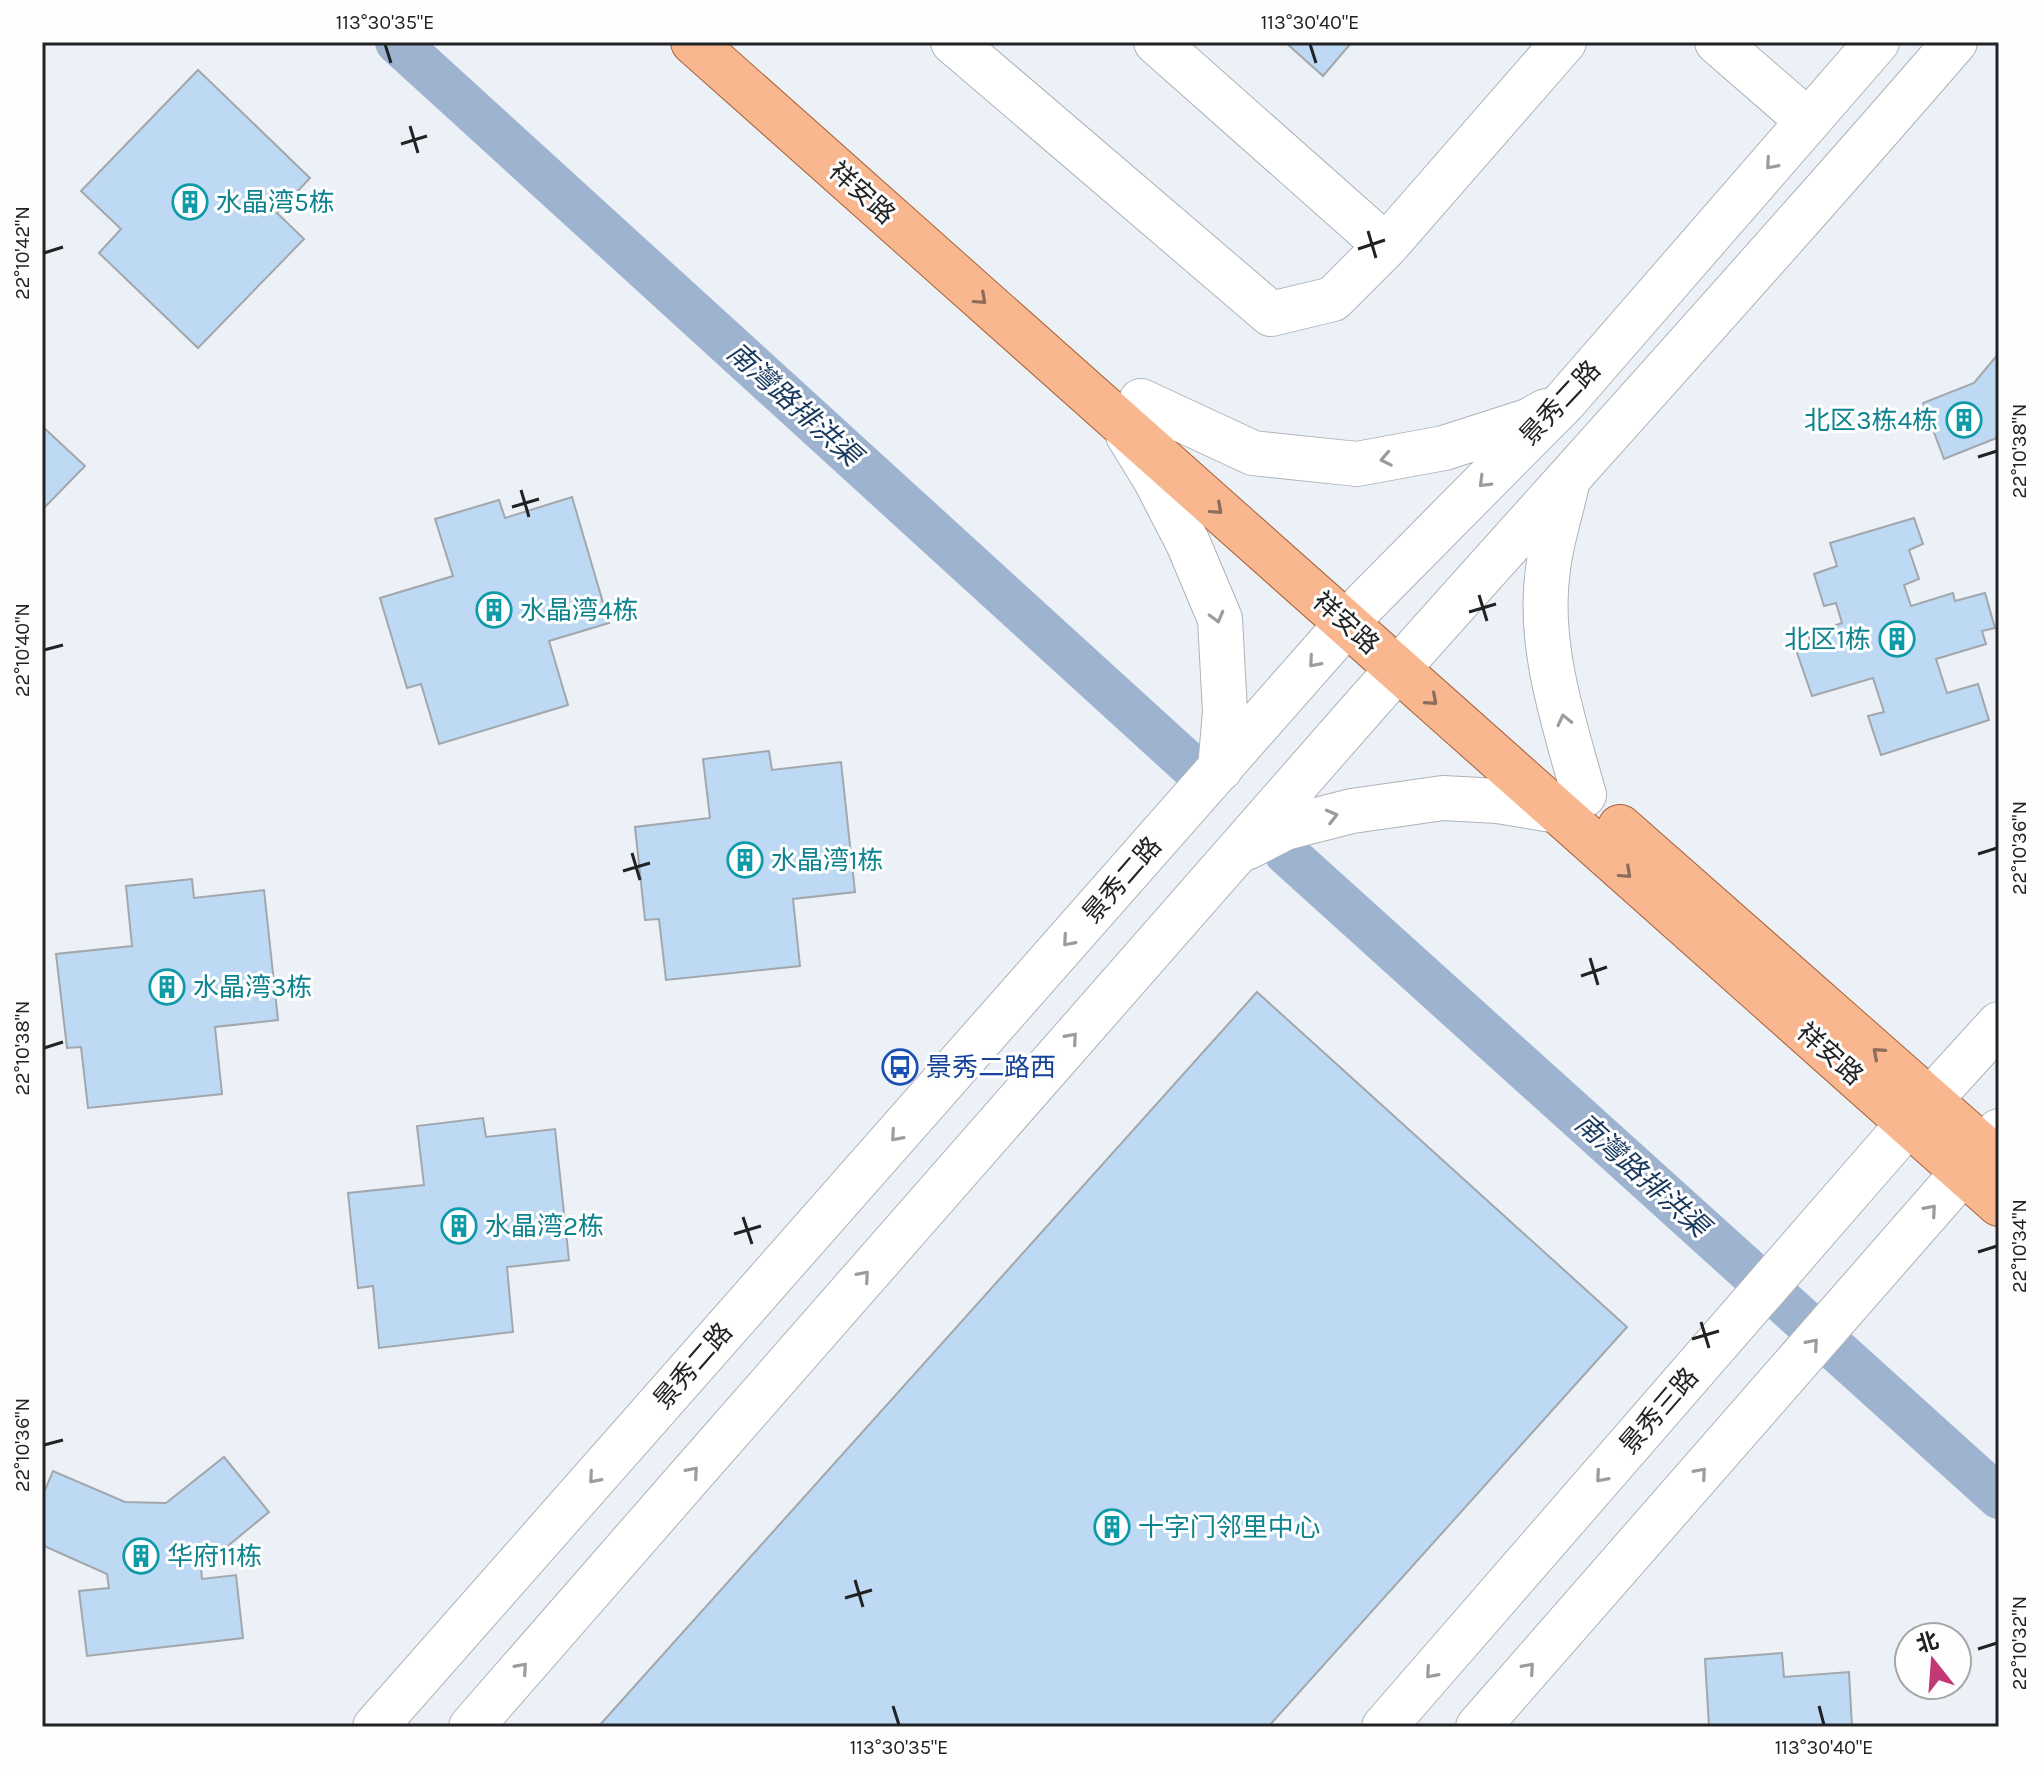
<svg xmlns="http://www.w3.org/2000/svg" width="2041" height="1769" viewBox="0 0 2041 1769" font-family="Karla,'Noto Sans SC',sans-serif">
	<rect width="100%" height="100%" fill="#ecf1f7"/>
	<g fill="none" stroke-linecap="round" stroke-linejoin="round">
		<path stroke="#9db3cf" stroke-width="44" d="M 397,42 L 1191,766
			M 1286,853 L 1999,1497"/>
	</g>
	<path fill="#bed9f4" stroke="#a2a7ac" stroke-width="2" d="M 1285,42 L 1352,42 L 1323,76 Z
		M 198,70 L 310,178 L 277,213 L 304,239 L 198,348 L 99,253 L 121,229 L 81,191 Z
		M 1999,353 L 1999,437 L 1944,459 L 1923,403 L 1974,383 Z
		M 42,426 L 85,466 L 42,510 Z
		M 572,497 L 609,623 L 549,641 L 568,705 L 439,744 L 421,684 L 407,688 L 380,598 L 453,576 L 435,519 L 499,500 L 505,518 Z
		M 1914,518 L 1923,544 L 1909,550 L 1919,579 L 1904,585 L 1911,606 L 1953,593 L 1955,601 L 1985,593 L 1995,628 L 1982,631 L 1986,644 L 1936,659 L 1947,693 L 1978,684 L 1989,720 L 1881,755 L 1868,716 L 1884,712 L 1873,678 L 1812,696 L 1796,650 L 1812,646 L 1808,635 L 1842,623 L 1836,603 L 1824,606 L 1814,574 L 1837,566 L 1830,543 Z
		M 769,751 L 772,770 L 841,762 L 855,892 L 793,899 L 800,966 L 666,980 L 659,919 L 645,920 L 635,827 L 710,818 L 703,759 Z
		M 192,879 L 194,898 L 264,890 L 278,1020 L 215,1027 L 222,1094 L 88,1108 L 81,1047 L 67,1048 L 56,954 L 132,946 L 126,886 Z
		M 1257,992 L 1627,1327 L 1268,1727 L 598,1727 Z
		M 483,1118 L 486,1137 L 555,1129 L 569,1260 L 507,1267 L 513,1332 L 379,1348 L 373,1286 L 358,1288 L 348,1193 L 424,1185 L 417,1126 Z
		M 224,1457 L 269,1512 L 201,1568 L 202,1579 L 236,1575 L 243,1638 L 87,1656 L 79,1591 L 109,1588 L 107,1574 L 42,1545 L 42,1497 L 53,1471 L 125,1502 L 166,1503 Z
		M 1782,1653 L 1784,1677 L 1849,1672 L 1852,1727 L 1709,1727 L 1705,1659 Z"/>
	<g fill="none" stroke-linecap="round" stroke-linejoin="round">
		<defs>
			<path id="minor" d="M 953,42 L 1271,314 L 1333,299 L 1386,246
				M 1156,42 L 1386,246 L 1564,42
				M 1717,42 L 1808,121
				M 1141,401 L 1253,453 L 1357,464 L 1444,448 L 1528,421 L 1546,411
				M 1128,435 L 1155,479 L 1188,543 L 1220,619 L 1225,712 L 1220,769
				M 1567,484 C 1561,512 1551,541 1548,569 C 1537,644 1564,723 1584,795
				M 1246,848 L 1285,828 L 1352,811 L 1443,798 L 1498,801 L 1558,811
				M 375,1727 L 1365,603 L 1565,401 L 1877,42
				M 471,1727 C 768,1387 1064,1046 1363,708 C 1560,486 1761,267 1955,42
				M 1384,1727 L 1908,1124 L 1999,1024
				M 1478,1727 L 1999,1131"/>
			<path id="major" d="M 693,42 L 1999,1204
				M 1620,827 L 1999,1161"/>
		</defs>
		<use href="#minor" stroke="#aeb3b8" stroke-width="46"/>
		<use href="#major" stroke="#aa6439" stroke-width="46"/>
		<use href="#minor" stroke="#fff" stroke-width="44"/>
		<use href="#major" stroke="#f8b78f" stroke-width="44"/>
	</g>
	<defs><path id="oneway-chevron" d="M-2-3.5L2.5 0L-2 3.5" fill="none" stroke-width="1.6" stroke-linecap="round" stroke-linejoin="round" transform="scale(2)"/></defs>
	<g stroke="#9b9c9c">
		<use href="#oneway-chevron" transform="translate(1771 164) rotate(131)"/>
		<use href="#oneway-chevron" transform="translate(1386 459) rotate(169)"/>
		<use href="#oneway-chevron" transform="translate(1484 482) rotate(135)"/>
		<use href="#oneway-chevron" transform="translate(1217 617) rotate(75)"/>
		<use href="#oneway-chevron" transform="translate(1314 662) rotate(131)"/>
		<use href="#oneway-chevron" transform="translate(1564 720) rotate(-103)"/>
		<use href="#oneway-chevron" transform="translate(1332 816) rotate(-14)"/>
		<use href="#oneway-chevron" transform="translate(1068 941) rotate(131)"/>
		<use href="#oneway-chevron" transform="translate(1072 1038) rotate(-49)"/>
		<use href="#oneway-chevron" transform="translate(896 1136) rotate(131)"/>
		<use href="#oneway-chevron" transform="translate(1931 1210) rotate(-49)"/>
		<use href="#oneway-chevron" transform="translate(864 1276) rotate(-49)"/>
		<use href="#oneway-chevron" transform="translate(1813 1344) rotate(-49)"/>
		<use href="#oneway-chevron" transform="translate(693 1472) rotate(-49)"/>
		<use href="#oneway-chevron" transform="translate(1701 1473) rotate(-49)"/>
		<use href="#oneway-chevron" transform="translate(1601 1477) rotate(131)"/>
		<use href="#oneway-chevron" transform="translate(594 1478) rotate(131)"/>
		<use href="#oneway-chevron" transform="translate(522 1668) rotate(-49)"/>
		<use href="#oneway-chevron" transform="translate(1529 1668) rotate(-49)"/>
		<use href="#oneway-chevron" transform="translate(1431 1673) rotate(131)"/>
	</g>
	<g stroke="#8c6c5a">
		<use href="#oneway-chevron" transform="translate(981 299) rotate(42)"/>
		<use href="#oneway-chevron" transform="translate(1217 509) rotate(42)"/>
		<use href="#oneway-chevron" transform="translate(1432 700) rotate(41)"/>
		<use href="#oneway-chevron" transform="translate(1626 873) rotate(42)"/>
		<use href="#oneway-chevron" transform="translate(1878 1053) rotate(-139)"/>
	</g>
	<path fill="none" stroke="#202224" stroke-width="3" d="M 385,44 L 391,63M 1310,44 L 1316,63M 410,126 L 418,153M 401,144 L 427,136M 1368,231 L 1376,258M 1358,249 L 1385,240M 44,253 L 63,247M 1978,457 L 1997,451M 521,490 L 529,517M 512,507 L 539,499M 1479,595 L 1487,621M 1469,612 L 1496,604M 44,650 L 63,645M 632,853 L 640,880M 1978,854 L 1997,848M 623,871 L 650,863M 1590,958 L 1598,985M 1581,976 L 1607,967M 44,1048 L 63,1042M 743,1217 L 752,1244M 734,1234 L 761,1226M 1978,1252 L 1997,1246M 1701,1322 L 1709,1348M 1692,1339 L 1719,1331M 44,1445 L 63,1440M 855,1580 L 863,1607M 845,1598 L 872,1590M 1978,1649 L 1997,1643M 893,1706 L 899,1725M 1819,1706 L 1824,1725"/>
	<defs>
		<symbol id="building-ring" viewBox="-11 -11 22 22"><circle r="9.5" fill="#fefefe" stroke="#0f9aa8" stroke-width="1.5"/><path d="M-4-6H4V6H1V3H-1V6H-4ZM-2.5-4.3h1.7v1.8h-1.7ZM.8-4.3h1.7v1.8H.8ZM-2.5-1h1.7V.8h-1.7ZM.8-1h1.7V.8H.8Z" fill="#0f9aa8"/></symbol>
		<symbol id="bus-ring" viewBox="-11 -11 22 22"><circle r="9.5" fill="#fefefe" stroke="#1a4fb4" stroke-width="1.5"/><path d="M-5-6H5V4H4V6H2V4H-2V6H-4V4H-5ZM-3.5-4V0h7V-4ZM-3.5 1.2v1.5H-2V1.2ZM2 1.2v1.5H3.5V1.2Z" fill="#1a4fb4"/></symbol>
	</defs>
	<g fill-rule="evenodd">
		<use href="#building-ring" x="170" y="182" width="40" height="40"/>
		<use href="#building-ring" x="1944" y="400" width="40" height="40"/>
		<use href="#building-ring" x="474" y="590" width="40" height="40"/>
		<use href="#building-ring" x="1877" y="619" width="40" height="40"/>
		<use href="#building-ring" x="725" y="840" width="40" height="40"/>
		<use href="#building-ring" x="147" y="967" width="40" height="40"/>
		<use href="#bus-ring" x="880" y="1047" width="40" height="40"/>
		<use href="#building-ring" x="439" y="1206" width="40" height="40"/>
		<use href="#building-ring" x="1092" y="1507" width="40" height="40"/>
		<use href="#building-ring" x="121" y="1536" width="40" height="40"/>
	</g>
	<g text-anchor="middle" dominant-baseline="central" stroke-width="6" stroke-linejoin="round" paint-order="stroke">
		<g font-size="26" fill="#202224" stroke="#fefefe">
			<text transform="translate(862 193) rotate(42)">祥安路</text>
			<text transform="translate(1560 403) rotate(-47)">景秀二路</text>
			<text transform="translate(1346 623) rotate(42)">祥安路</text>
			<text transform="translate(1122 880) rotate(-49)">景秀二路</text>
			<text transform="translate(1830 1054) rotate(42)">祥安路</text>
			<text transform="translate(693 1366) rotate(-49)">景秀二路</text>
			<text transform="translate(1659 1411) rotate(-49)">景秀三路</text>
		</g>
		<g font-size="26" fill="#0d838f" stroke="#fefefe" text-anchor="start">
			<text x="216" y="202">水晶湾5栋</text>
			<text x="1938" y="420" text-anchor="end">北区3栋4栋</text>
			<text x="520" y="610">水晶湾4栋</text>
			<text x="1871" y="639" text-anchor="end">北区1栋</text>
			<text x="771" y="860">水晶湾1栋</text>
			<text x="193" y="987">水晶湾3栋</text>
			<text x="485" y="1226">水晶湾2栋</text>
			<text x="1138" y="1527">十字门邻里中心</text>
			<text x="167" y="1556">华府11栋</text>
		</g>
		<g font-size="26" fill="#164399" stroke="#fefefe" text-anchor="start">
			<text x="926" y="1067">景秀二路西</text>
		</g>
		<g font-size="28" font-style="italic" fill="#19395f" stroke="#fefefe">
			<text transform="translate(794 404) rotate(42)">南灣路排洪渠</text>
			<text transform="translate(1642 1175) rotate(42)">南灣路排洪渠</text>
		</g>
	</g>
	<rect width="2041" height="1769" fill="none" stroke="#fefefe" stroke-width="88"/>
	<g transform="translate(1933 1661) rotate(343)"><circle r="38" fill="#fefefe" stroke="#a5a6a7" stroke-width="2"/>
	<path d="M0-6L14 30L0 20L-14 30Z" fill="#c13975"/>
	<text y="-12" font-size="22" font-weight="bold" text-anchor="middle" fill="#202224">北</text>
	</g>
	<rect x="44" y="44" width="1953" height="1681" fill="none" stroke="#202224" stroke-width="3"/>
	<g font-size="20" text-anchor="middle" fill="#202224">
		<text x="385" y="29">113°30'35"E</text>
		<text x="1310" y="29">113°30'40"E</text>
		<text transform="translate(22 253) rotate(-90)" y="7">22°10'42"N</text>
		<text transform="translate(2019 451) rotate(-90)" y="7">22°10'38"N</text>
		<text transform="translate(22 650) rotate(-90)" y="7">22°10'40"N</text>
		<text transform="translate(2019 848) rotate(-90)" y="7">22°10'36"N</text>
		<text transform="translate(22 1048) rotate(-90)" y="7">22°10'38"N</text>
		<text transform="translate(2019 1246) rotate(-90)" y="7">22°10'34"N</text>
		<text transform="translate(22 1445) rotate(-90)" y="7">22°10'36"N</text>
		<text transform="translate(2019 1643) rotate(-90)" y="7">22°10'32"N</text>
		<text x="899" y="1754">113°30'35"E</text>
		<text x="1824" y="1754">113°30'40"E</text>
	</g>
</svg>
